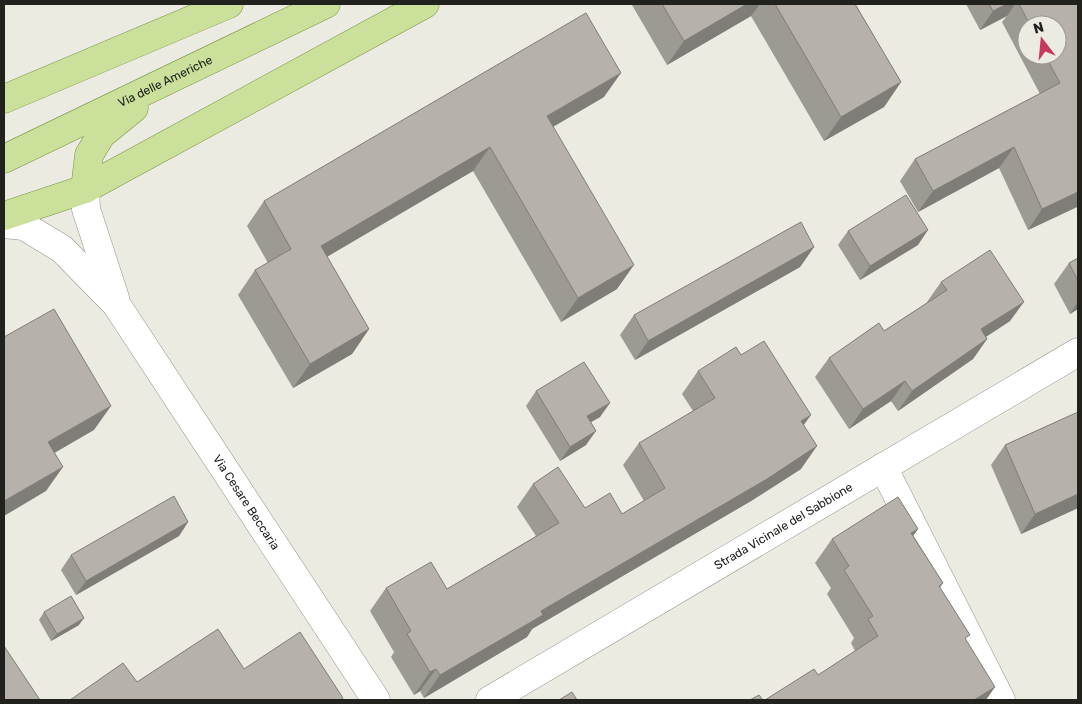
<svg xmlns="http://www.w3.org/2000/svg" width="1082" height="704" viewBox="0 0 1082 704" font-family="Rubik,sans-serif">
	<rect width="100%" height="100%" fill="#ebebe2"/>
	<g fill="none" stroke-linecap="round" stroke-linejoin="round">
		<defs>
			<g id="minor">
				<path d="M 85,189 L 86,209 L 115,298"/>
				<path id="s1" d="M 4,224 L 24,226 L 62,249 L 116,304 L 376,700"/>
				<path d="M 883,467 L 1001,700"/>
				<path id="s2" d="M 490,700 L 1078,352"/>
			</g>
			<g id="major">
				<path d="M 4,99 L 229,4"/>
				<path id="s3" d="M 4,159 L 326,4"/>
				<path d="M 85,189 L 89,155 L 101,135 L 134,108"/>
				<path d="M 4,216 L 85,189 L 425,4"/>
			</g>
		</defs>
		<use href="#minor" stroke="#94948c" stroke-width="29"/>
		<use href="#major" stroke="#799042" stroke-width="29"/>
		<use href="#minor" stroke="#fff" stroke-width="28"/>
		<use href="#major" stroke="#cbe09a" stroke-width="28"/>
	</g>
	<path fill="#9d9993" fill-rule="evenodd" d="M 633,4 L 855,4 L 901,82 L 884,107 L 824,141 L 751,16 L 667,65 L 632,5 Z
		M 966,4 L 1078,4 L 1078,210 L 1077,207 L 1028,230 L 999,168 L 918,212 L 900,181 L 915,159 L 1040,94 L 1002,22 L 1007,16 L 980,30 ZM 1027,25 L 1057,25 L 1057,55 L 1027,55 Z
		M 604,97 L 553,127 L 617,289 L 561,322 L 473,171 L 327,257 L 369,329 L 352,354 L 293,388 L 238,295 L 255,270 L 268,263 L 247,226 L 264,201 Z
		M 848,231 L 918,245 L 860,280 L 838,245 Z
		M 814,247 L 800,267 L 635,360 L 620,335 L 634,315 Z
		M 1078,258 L 1078,309 L 1070,314 L 1054,284 L 1069,263 Z
		M 941,282 L 1010,321 L 986,337 L 987,339 L 973,359 L 898,411 L 891,401 L 849,429 L 815,377 L 829,358 L 884,331 L 928,302 L 927,302 Z
		M 741,355 L 804,425 L 801,469 L 751,501 L 532,629 L 527,637 L 424,698 L 420,691 L 414,695 L 391,657 L 394,652 L 370,611 L 386,588 L 447,589 L 536,536 L 517,507 L 533,484 L 585,508 L 622,514 L 644,501 L 623,465 L 639,443 L 693,411 L 682,394 L 698,371 Z
		M 536,391 L 600,417 L 591,422 L 586,445 L 560,461 L 526,406 Z
		M 1078,412 L 1078,508 L 1021,534 L 991,465 L 1005,445 Z
		M 188,522 L 179,536 L 76,595 L 61,570 L 71,555 Z
		M 918,529 L 913,535 L 943,583 L 940,588 L 966,640 L 818,675 L 855,651 L 851,643 L 854,638 L 827,594 L 831,588 L 815,563 L 832,539 Z
		M 44,612 L 79,625 L 51,641 L 39,620 Z"/>
	<path fill="#7f7d78" d="M 747,4 L 760,4 L 751,16 L 667,65 L 684,41 Z
		M 1007,4 L 1015,4 L 1007,16 L 980,30 L 993,11 Z
		M 621,73 L 604,97 L 530,140 L 547,116 Z
		M 901,82 L 884,107 L 824,141 L 841,117 Z
		M 490,147 L 473,171 L 304,270 L 321,246 Z
		M 1014,147 L 999,168 L 918,212 L 933,191 Z
		M 1078,192 L 1078,204 L 1077,207 L 1028,230 L 1042,209 Z
		M 928,230 L 918,245 L 860,280 L 870,266 Z
		M 814,247 L 800,267 L 635,360 L 648,341 Z
		M 634,265 L 617,289 L 561,322 L 578,298 Z
		M 1024,302 L 1010,321 L 967,349 L 981,329 Z
		M 1078,302 L 1078,309 L 1070,314 Z
		M 369,329 L 352,354 L 293,388 L 310,364 Z
		M 987,339 L 973,359 L 898,411 L 912,391 Z
		M 905,381 L 891,401 L 849,429 L 863,409 Z
		M 610,403 L 600,417 L 577,430 L 587,416 Z
		M 111,406 L 94,430 L 32,466 L 48,442 Z
		M 811,415 L 795,437 L 801,421 Z
		M 596,431 L 586,445 L 560,461 L 570,447 Z
		M 817,446 L 801,469 L 751,501 L 532,629 L 527,637 L 424,698 L 440,675 L 541,611 Z
		M 63,467 L 46,491 L 4,516 L 4,501 Z
		M 1078,494 L 1078,508 L 1021,534 L 1035,514 Z
		M 188,522 L 179,536 L 76,595 L 86,581 Z
		M 918,529 L 901,553 L 911,533 Z
		M 84,618 L 79,625 L 51,641 L 57,634 Z
		M 436,669 L 420,691 L 414,695 L 430,672 Z
		M 995,687 L 986,700 L 974,700 Z"/>
	<path fill="#b6b2ab" stroke="#7f7d78" d="M 662,4 L 747,4 L 684,41 Z
		M 775,4 L 855,4 L 901,82 L 841,117 Z
		M 989,4 L 1007,4 L 993,11 Z
		M 1019,4 L 1078,4 L 1078,192 L 1042,209 L 1014,147 L 933,191 L 915,159 L 1060,83 L 1045,55 L 1057,55 L 1057,25 L 1030,25 Z
		M 586,13 L 621,73 L 547,116 L 634,265 L 578,298 L 490,147 L 321,246 L 369,329 L 310,364 L 255,270 L 291,249 L 264,201 Z
		M 906,195 L 928,230 L 870,266 L 848,231 Z
		M 801,222 L 814,247 L 648,341 L 634,315 Z
		M 990,250 L 1024,302 L 981,329 L 987,339 L 912,391 L 905,381 L 863,409 L 829,358 L 879,323 L 884,331 L 947,290 L 941,282 Z
		M 1078,258 L 1078,281 L 1069,263 Z
		M 54,309 L 111,406 L 48,442 L 63,467 L 4,501 L 4,337 Z
		M 764,341 L 811,415 L 801,421 L 817,446 L 767,479 L 541,611 L 543,615 L 440,675 L 436,669 L 430,672 L 407,634 L 411,631 L 386,588 L 431,562 L 447,589 L 559,523 L 533,484 L 558,467 L 585,508 L 610,493 L 622,514 L 665,488 L 639,443 L 715,398 L 698,371 L 736,347 L 741,355 Z
		M 584,362 L 610,403 L 587,416 L 596,431 L 570,447 L 536,391 Z
		M 1078,412 L 1078,494 L 1035,514 L 1005,445 Z
		M 174,496 L 188,522 L 86,581 L 71,555 Z
		M 898,497 L 918,529 L 911,533 L 943,583 L 939,586 L 970,635 L 965,638 L 995,687 L 974,700 L 765,700 L 814,669 L 818,675 L 878,636 L 868,619 L 873,616 L 844,570 L 849,566 L 832,539 Z
		M 71,596 L 84,618 L 57,634 L 44,612 Z
		M 218,629 L 244,669 L 300,632 L 343,698 L 340,700 L 70,700 L 123,663 L 137,682 Z
		M 4,646 L 40,700 L 4,700 Z
		M 572,692 L 577,700 L 559,700 Z
		M 759,695 L 763,700 L 750,700 Z"/>
	<g text-anchor="middle" dominant-baseline="central" stroke-width="4.5" stroke-linejoin="round" paint-order="stroke">
		<g font-size="12" fill="#21211d" stroke="#ebebe2">
			<text stroke="none"><textPath href="#s3" startOffset="179">Via delle Americhe</textPath></text>
			<text stroke="none"><textPath href="#s1" startOffset="379">Via Cesare Beccaria</textPath></text>
			<text stroke="none"><textPath href="#s2" startOffset="341">Strada Vicinale del Sabbione</textPath></text>
		</g>
	</g>
	<rect width="1082" height="704" fill="none" stroke="#21211d" stroke-width="10"/>
	<g transform="translate(1042 40) rotate(344)"><circle r="24" fill="#ebebe2" stroke="#9a9a93"/>
	<path d="M0-4L9 19L0 12L-9 19Z" fill="#c7385d"/>
	<text y="-8" font-size="14" font-weight="bold" text-anchor="middle" fill="#21211d">N</text>
	</g>
</svg>
